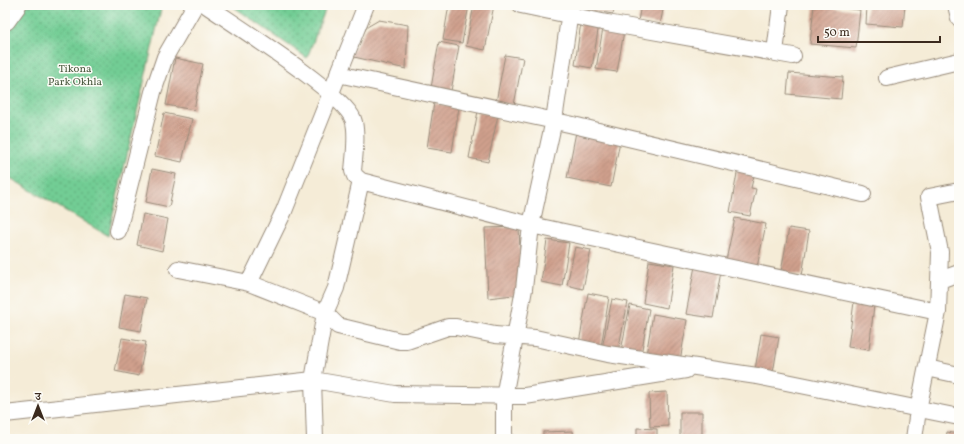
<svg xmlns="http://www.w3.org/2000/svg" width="964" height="444" viewBox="0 0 964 444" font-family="Vollkorn,'Noto Serif Devanagari',serif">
	<defs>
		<pattern id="park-dots" width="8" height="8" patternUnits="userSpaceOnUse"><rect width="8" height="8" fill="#72cd94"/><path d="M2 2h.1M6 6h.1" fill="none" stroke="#5fa778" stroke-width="1.8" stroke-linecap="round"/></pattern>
		<pattern id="building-hatch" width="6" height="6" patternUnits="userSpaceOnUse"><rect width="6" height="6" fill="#d0a08d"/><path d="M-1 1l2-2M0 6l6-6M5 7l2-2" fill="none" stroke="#aa8373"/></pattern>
	</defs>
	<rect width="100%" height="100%" fill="#fdfcf7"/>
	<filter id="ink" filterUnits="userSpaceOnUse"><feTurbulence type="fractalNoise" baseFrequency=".025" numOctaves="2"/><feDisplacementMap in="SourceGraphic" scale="8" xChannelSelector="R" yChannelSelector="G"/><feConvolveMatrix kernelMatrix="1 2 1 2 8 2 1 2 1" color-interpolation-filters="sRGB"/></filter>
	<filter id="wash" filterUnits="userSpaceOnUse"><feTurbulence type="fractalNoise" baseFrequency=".012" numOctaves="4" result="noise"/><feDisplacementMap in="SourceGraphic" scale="16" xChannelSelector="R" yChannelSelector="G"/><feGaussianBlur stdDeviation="0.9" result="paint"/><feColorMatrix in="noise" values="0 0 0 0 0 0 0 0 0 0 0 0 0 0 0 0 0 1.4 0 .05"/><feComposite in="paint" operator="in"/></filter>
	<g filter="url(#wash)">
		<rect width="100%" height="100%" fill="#f5ecd7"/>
		<path fill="url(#park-dots)" stroke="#567c59" d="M 5,5 L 162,5 L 108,236 L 5,175 Z
			M 231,5 L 327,5 L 307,58 Z"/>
		<g id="blocks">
			<path fill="url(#building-hatch)" d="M 449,5 L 469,5 L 462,43 L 443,40 Z
				M 474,5 L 494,5 L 485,50 L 466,46 Z
				M 591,5 L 615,5 L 613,14 L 591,10 Z
				M 641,5 L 664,5 L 660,25 L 638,21 Z
				M 814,5 L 860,10 L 856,48 L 810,44 Z
				M 867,5 L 905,5 L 903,27 L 866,24 Z
				M 379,20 L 408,25 L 406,69 L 350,56 L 367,27 Z
				M 581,22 L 599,24 L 592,68 L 575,65 Z
				M 603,28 L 624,31 L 617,72 L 596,69 Z
				M 439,42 L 459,46 L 451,91 L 431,88 Z
				M 505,55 L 523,58 L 514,105 L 496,102 Z
				M 175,58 L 203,64 L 194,110 L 166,105 Z
				M 789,73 L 843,77 L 841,99 L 787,94 Z
				M 434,103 L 459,107 L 452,152 L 427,148 Z
				M 478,111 L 498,115 L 488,162 L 469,158 Z
				M 164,113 L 192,119 L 182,162 L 155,156 Z
				M 576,132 L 620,141 L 611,187 L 567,178 Z
				M 738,168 L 755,171 L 751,188 L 756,189 L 750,216 L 730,212 Z
				M 152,169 L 176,174 L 169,207 L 146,202 Z
				M 143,214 L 168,219 L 162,251 L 137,245 Z
				M 735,218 L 766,224 L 756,272 L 725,265 Z
				M 519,227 L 522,294 L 488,298 L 485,228 Z
				M 789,228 L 809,231 L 802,276 L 781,272 Z
				M 547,240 L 569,243 L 562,286 L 541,282 Z
				M 575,247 L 591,250 L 583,289 L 567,285 Z
				M 649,261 L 674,265 L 667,308 L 643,303 Z
				M 695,266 L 721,271 L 713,318 L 686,314 Z
				M 588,293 L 609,297 L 601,347 L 579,343 Z
				M 125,294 L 147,298 L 141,331 L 119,327 Z
				M 612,299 L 628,302 L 618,351 L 602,348 Z
				M 854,302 L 874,305 L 869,350 L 848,347 Z
				M 630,305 L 649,309 L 641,355 L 621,351 Z
				M 653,314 L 687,320 L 680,361 L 646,355 Z
				M 761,334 L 779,337 L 773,373 L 755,370 Z
				M 122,338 L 146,342 L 139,376 L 115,371 Z
				M 667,392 L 668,426 L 650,427 L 649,393 Z
				M 680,412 L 702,412 L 702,439 L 680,439 Z
				M 637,428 L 657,429 L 657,439 L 637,439 Z
				M 573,431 L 574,439 L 543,439 L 543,432 Z
				M 947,432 L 959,434 L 959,439 L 946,439 Z"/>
		</g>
	</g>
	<g filter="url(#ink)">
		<use href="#blocks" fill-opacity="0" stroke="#988b7a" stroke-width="1"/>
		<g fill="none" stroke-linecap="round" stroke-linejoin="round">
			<defs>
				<path id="street" d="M 206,5 C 235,25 343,93 353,119 C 358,132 354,158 353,171 L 355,176 L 361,181 L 531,225 L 938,312
					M 521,5 L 607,23 L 793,56
					M 956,5 L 959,18
					M 775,52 L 781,5
					M 338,74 L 569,124 L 863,194
					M 887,78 L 959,61
					M 118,231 L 153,92 L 165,57 L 195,5
					M 178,269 L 249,283 L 325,313 L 338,326 L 400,341 L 407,341 L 448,327 L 456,327 L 495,335 L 535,338 L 608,354 L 757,376 L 959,417
					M 940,280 L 959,273
					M 249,283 L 284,211 L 366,5
					M 927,368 L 959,375
					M 5,414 L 313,380 L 395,394 L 525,396 L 686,370
					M 315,439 L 313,380 L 325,313 L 336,288 L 361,181
					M 504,439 L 504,397 L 524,289 L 531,225 L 554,120 L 571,5
					M 914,439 L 918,410 L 938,312 L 940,252 L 929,197 L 959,191"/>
				<path id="secondary" d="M 5,19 L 15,5"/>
			</defs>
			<use href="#street" stroke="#988b7a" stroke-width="18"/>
			<use href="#secondary" stroke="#988b7a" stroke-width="24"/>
			<use href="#street" stroke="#fff" stroke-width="16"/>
			<use href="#secondary" stroke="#fff" stroke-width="22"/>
		</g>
	</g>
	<g text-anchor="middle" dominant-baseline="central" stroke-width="3" stroke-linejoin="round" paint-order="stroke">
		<g font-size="11" fill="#4c5b41" stroke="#fdfcf7">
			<text x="75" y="69">Tikona<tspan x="75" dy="13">Park Okhla</tspan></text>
		</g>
	</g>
	<rect width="964" height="444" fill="none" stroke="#fdfcf7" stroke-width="20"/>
	<g transform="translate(38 406)" stroke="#fdfcf7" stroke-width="3" paint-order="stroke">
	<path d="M0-3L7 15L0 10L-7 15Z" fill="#3b2a1e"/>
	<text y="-6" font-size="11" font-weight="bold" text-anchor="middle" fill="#3b2a1e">उ</text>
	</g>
	<path d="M818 36v6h122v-6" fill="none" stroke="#3b2a1e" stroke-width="2"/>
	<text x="824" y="36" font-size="12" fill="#3b2a1e" stroke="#fdfcf7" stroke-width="3" paint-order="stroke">50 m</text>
</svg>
